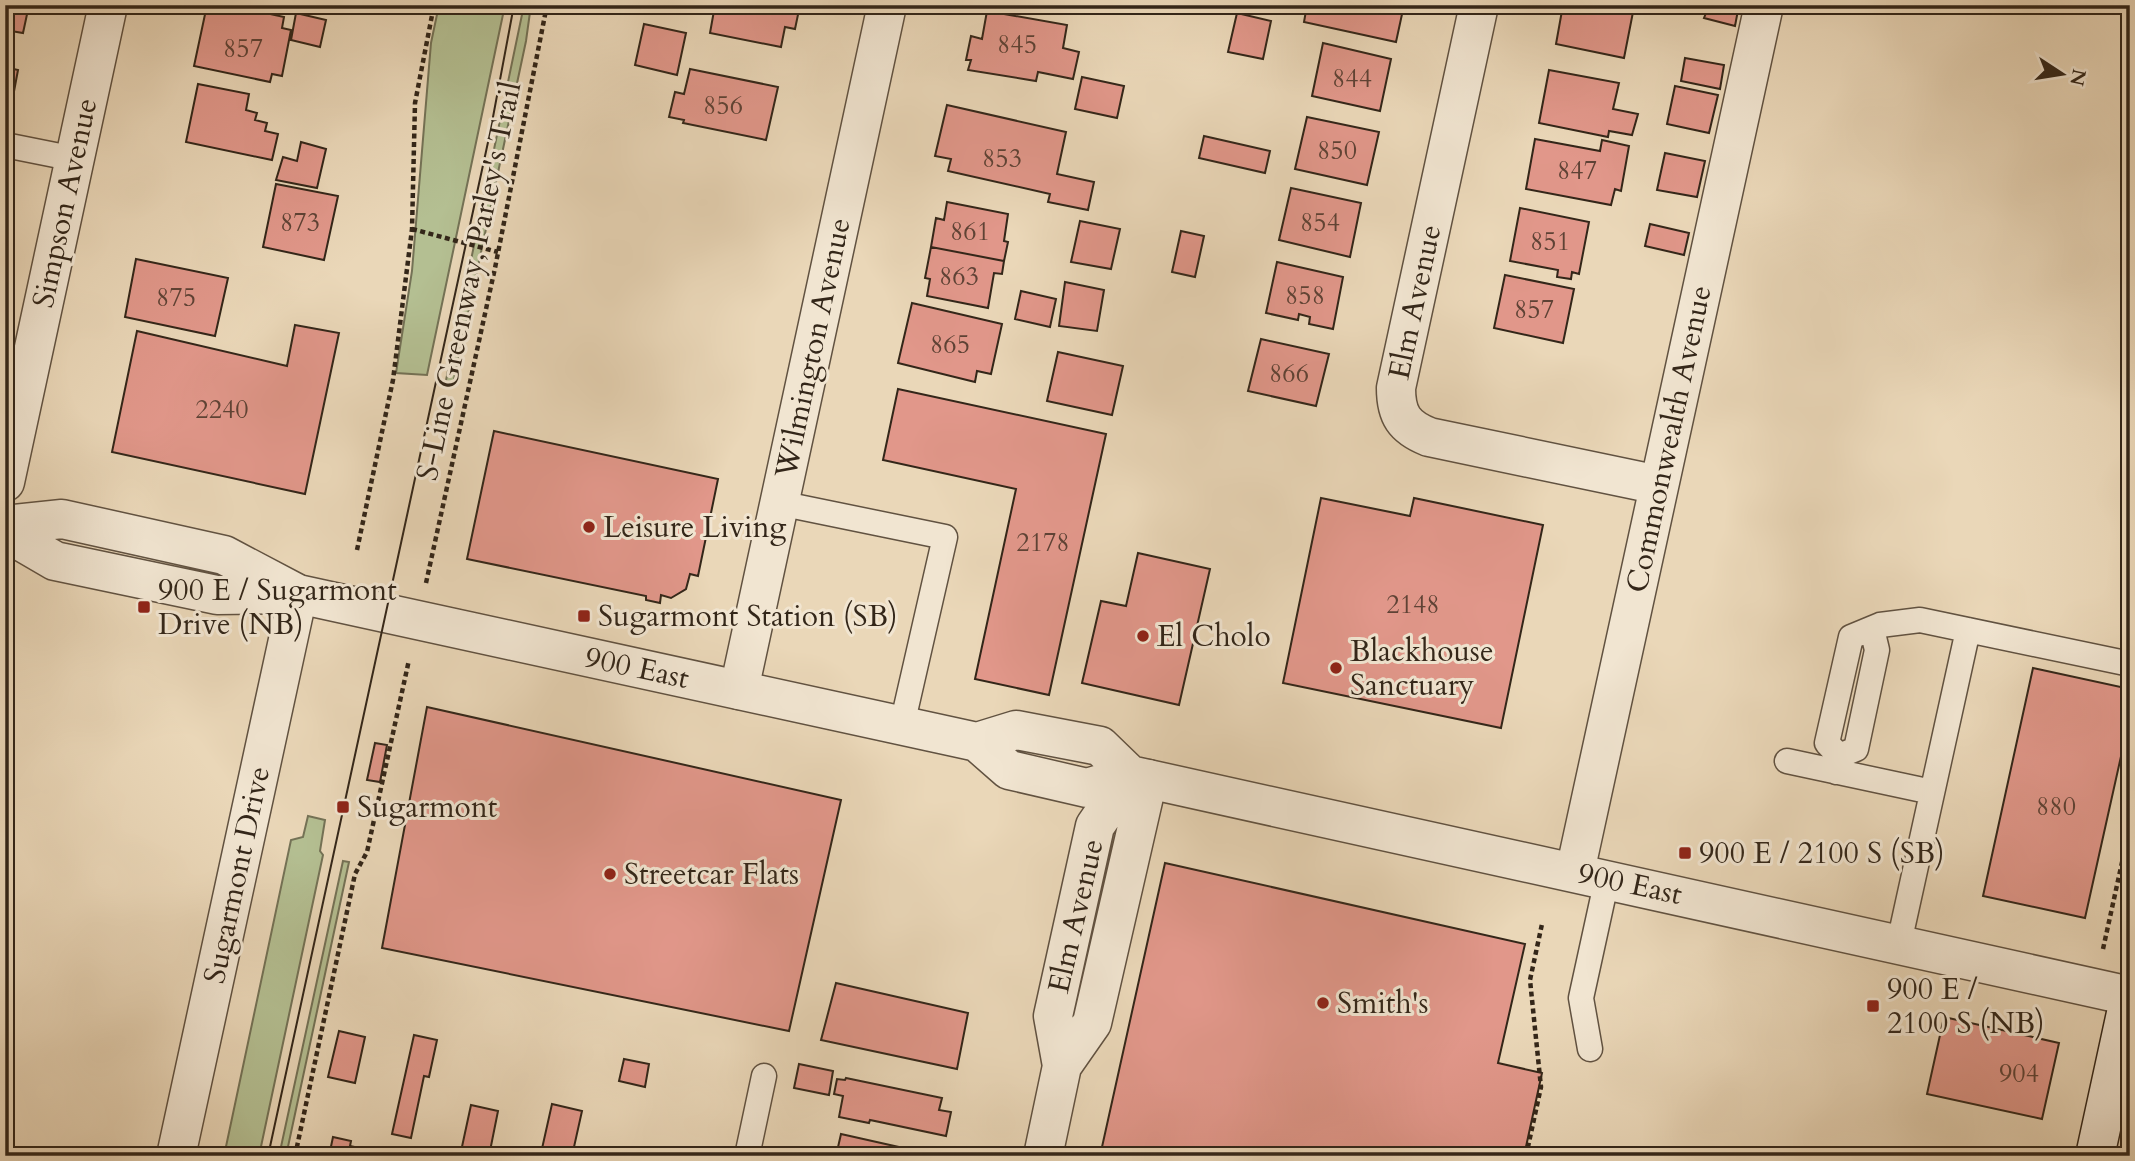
<svg xmlns="http://www.w3.org/2000/svg" width="2135" height="1161" viewBox="0 0 2135 1161" font-family="Cardo,serif">
	<rect width="100%" height="100%" fill="#ead7b8"/>
	<filter id="stains"><feTurbulence type="fractalNoise" baseFrequency=".00286" numOctaves="4"/><feColorMatrix values="0 0 0 0 .2 0 0 0 0 .09 0 0 0 0 .02 0 0 0 .5 -.17"/></filter>
	<radialGradient id="worn" r=".72"><stop offset=".6" stop-color="#630" stop-opacity="0"/><stop offset="1" stop-color="#630" stop-opacity=".3"/></radialGradient>
	<path fill="#b4bf92" stroke="#747256" stroke-width="2" d="M 439,5 L 505,5 L 427,375 L 396,373 L 412,271 L 431,43 Z
		M 524,5 L 531,5 L 526,41 L 453,384 L 445,385 Z
		M 308,816 L 325,820 L 320,851 L 323,855 L 259,1156 L 224,1156 L 291,840 L 303,837 Z
		M 343,861 L 349,862 L 286,1156 L 279,1156 Z"/>
	<path fill="#e1978a" stroke="#332619" stroke-width="2" d="M 5,5 L 29,5 L 23,33 L 5,30 Z
		M 207,5 L 228,5 L 284,17 L 282,28 L 291,30 L 282,76 L 272,74 L 270,82 L 194,66 Z
		M 715,5 L 800,5 L 795,29 L 785,27 L 781,47 L 710,33 Z
		M 1307,5 L 1404,5 L 1396,42 L 1304,22 Z
		M 1563,5 L 1634,7 L 1624,58 L 1556,44 Z
		M 1702,5 L 1739,5 L 1735,26 L 1704,18 L 1706,13 L 1701,12 Z
		M 987,11 L 1067,25 L 1063,48 L 1079,52 L 1073,79 L 1038,72 L 1036,81 L 968,70 L 971,60 L 966,60 L 971,36 L 982,39 Z
		M 296,13 L 326,20 L 320,47 L 291,40 Z
		M 1237,13 L 1271,21 L 1263,59 L 1228,52 Z
		M 644,24 L 686,33 L 677,75 L 635,65 Z
		M 5,43 L 13,44 L 9,68 L 18,70 L 12,102 L 5,101 Z
		M 1323,43 L 1391,59 L 1380,111 L 1312,96 Z
		M 1685,58 L 1724,65 L 1720,89 L 1681,81 Z
		M 690,69 L 778,87 L 766,140 L 683,123 L 684,120 L 669,117 L 675,92 L 684,94 Z
		M 1549,70 L 1619,83 L 1613,109 L 1638,114 L 1632,135 L 1609,131 L 1608,137 L 1539,123 Z
		M 1082,77 L 1124,86 L 1117,118 L 1075,109 Z
		M 198,84 L 249,94 L 246,110 L 257,113 L 255,120 L 267,123 L 265,131 L 278,134 L 272,160 L 186,142 Z
		M 1675,86 L 1718,95 L 1709,133 L 1667,124 Z
		M 947,105 L 1066,132 L 1057,174 L 1094,182 L 1088,210 L 1048,202 L 1050,194 L 948,171 L 951,159 L 935,156 Z
		M 1307,117 L 1379,132 L 1367,185 L 1295,169 Z
		M 1204,136 L 1270,151 L 1265,173 L 1199,158 Z
		M 1535,139 L 1600,151 L 1602,140 L 1629,146 L 1621,191 L 1615,189 L 1611,205 L 1526,189 Z
		M 301,142 L 326,149 L 317,188 L 276,180 L 283,157 L 297,161 Z
		M 1665,153 L 1705,161 L 1697,197 L 1657,190 Z
		M 276,184 L 338,196 L 324,260 L 263,247 Z
		M 1291,188 L 1361,203 L 1350,257 L 1279,240 Z
		M 947,202 L 1008,214 L 1004,241 L 1008,242 L 1004,261 L 931,247 L 936,218 L 944,220 Z
		M 1520,208 L 1589,222 L 1579,274 L 1572,272 L 1571,279 L 1557,277 L 1558,270 L 1510,261 Z
		M 1080,221 L 1120,229 L 1111,269 L 1071,262 Z
		M 1650,224 L 1689,233 L 1684,255 L 1645,246 Z
		M 1181,231 L 1204,236 L 1195,277 L 1172,272 Z
		M 931,247 L 1004,261 L 1002,274 L 994,273 L 988,308 L 927,296 L 930,279 L 925,278 Z
		M 136,259 L 228,278 L 215,336 L 125,317 Z
		M 1277,262 L 1343,277 L 1333,329 L 1309,324 L 1310,317 L 1299,314 L 1298,320 L 1266,313 Z
		M 1505,275 L 1574,289 L 1563,343 L 1494,328 Z
		M 1065,282 L 1104,290 L 1097,331 L 1059,326 Z
		M 1021,291 L 1056,299 L 1050,327 L 1015,319 Z
		M 912,303 L 1002,324 L 991,374 L 977,371 L 975,382 L 898,363 Z
		M 295,325 L 339,333 L 305,494 L 112,452 L 137,331 L 287,366 Z
		M 1261,339 L 1329,354 L 1316,406 L 1248,391 Z
		M 1058,352 L 1123,366 L 1112,415 L 1047,401 Z
		M 898,389 L 1106,434 L 1049,695 L 975,679 L 1016,489 L 883,460 Z
		M 494,431 L 718,479 L 698,576 L 690,574 L 686,589 L 671,598 L 661,595 L 660,603 L 646,600 L 646,596 L 467,559 Z
		M 1321,498 L 1410,516 L 1414,498 L 1543,525 L 1501,728 L 1283,683 Z
		M 1138,553 L 1210,569 L 1179,705 L 1082,683 L 1101,601 L 1126,606 Z
		M 2033,668 L 2130,689 L 2130,716 L 2085,918 L 1983,896 Z
		M 427,707 L 841,800 L 789,1031 L 382,948 Z
		M 375,743 L 387,745 L 380,782 L 367,780 Z
		M 1165,863 L 1525,944 L 1498,1063 L 1542,1073 L 1524,1156 L 1100,1156 Z
		M 836,983 L 968,1013 L 957,1069 L 821,1040 Z
		M 1944,1017 L 2059,1043 L 2042,1119 L 1927,1094 Z
		M 339,1031 L 365,1037 L 355,1083 L 328,1077 Z
		M 414,1035 L 437,1040 L 429,1077 L 424,1076 L 411,1138 L 392,1134 Z
		M 624,1059 L 649,1064 L 645,1087 L 619,1081 Z
		M 799,1064 L 833,1071 L 829,1095 L 794,1088 Z
		M 846,1078 L 942,1098 L 939,1110 L 951,1112 L 946,1136 L 870,1120 L 869,1123 L 839,1117 L 843,1096 L 834,1094 L 837,1079 L 845,1080 Z
		M 552,1104 L 582,1111 L 572,1156 L 541,1153 Z
		M 471,1105 L 498,1111 L 489,1156 L 460,1156 Z
		M 841,1134 L 939,1156 L 836,1156 Z
		M 333,1137 L 351,1141 L 350,1146 L 382,1153 L 381,1156 L 329,1156 Z
		M 408,1150 L 426,1154 L 425,1156 L 406,1156 Z"/>
	<g fill="none" stroke-linecap="round" stroke-linejoin="round">
		<defs>
			<path id="service" d="M 5,145 L 75,159
				M 779,503 L 945,537 L 902,725
				M 1839,756 L 1856,749 L 1877,650 L 1872,629
				M 1787,761 L 1932,792
				M 1836,772 L 1839,756 L 1827,743 L 1851,637 L 1880,625 L 1920,620 L 2130,664
				M 1899,943 L 1968,630
				M 1590,1049 L 1581,998 L 1607,879
				M 747,1156 L 764,1076"/>
			<path id="minor" d="M 1479,5 L 1396,388 C 1396,415 1404,427 1429,437 L 1659,485
				M 5,482 L 108,5
				M 739,690 L 887,5
				M 1575,872 L 1764,5
				M 1062,1066 L 1092,1023 L 1148,779
				M 176,1156 L 298,594
				M 1043,1156 L 1062,1066 L 1053,1016 L 1095,826 L 1130,775"/>
			<path id="tertiary" d="M 5,525 L 62,519 L 224,555 L 296,593
				M 5,532 L 55,561 L 217,595 L 298,594 L 977,742 L 1016,730 L 1100,746 L 1130,775
				M 977,742 L 1009,770 L 1087,788 L 1130,775 L 2130,996"/>
			<path id="secondary" d="M 2095,1156 L 2130,995"/>
		</defs>
		<use href="#service" stroke="#615241" stroke-width="27"/>
		<use href="#minor" stroke="#615241" stroke-width="41"/>
		<use href="#tertiary" stroke="#615241" stroke-width="41"/>
		<use href="#secondary" stroke="#332619" stroke-width="41"/>
		<path stroke="#332619" stroke-width="4.5" stroke-dasharray="5 3.5" stroke-linecap="butt" d="M 412,229 L 498,252
			M 357,550 L 393,380 L 412,229 L 415,103 L 434,5
			M 426,583 L 495,268 L 547,5
			M 2103,949 L 2130,826
			M 295,1156 L 355,874 L 367,852 L 409,660
			M 1526,1156 L 1541,1087 L 1530,980 L 1542,924"/>
		<use href="#service" stroke="#f1e5d1" stroke-width="24"/>
		<use href="#minor" stroke="#f1e5d1" stroke-width="38"/>
		<use href="#tertiary" stroke="#f1e5d1" stroke-width="38"/>
		<use href="#secondary" stroke="#f1e5d1" stroke-width="38"/>
		<path stroke="#332619" stroke-width="2" d="M 268,1156 L 490,133 L 514,5"/>
	</g>
	<g fill="#8f2418" stroke="#f1e5d1" stroke-width="2.5">
		<circle cx="589" cy="527" r="7"/>
		<rect x="137" y="600" width="14" height="14" rx="3.5"/>
		<rect x="577" y="609" width="14" height="14" rx="3.5"/>
		<circle cx="1143" cy="636" r="7"/>
		<circle cx="1336" cy="668" r="7"/>
		<rect x="336" y="800" width="14" height="14" rx="3.5"/>
		<rect x="1678" y="846" width="14" height="14" rx="3.5"/>
		<circle cx="610" cy="874" r="7"/>
		<circle cx="1323" cy="1003" r="7"/>
		<rect x="1866" y="999" width="14" height="14" rx="3.5"/>
	</g>
	<g text-anchor="middle" dominant-baseline="central" stroke-width="6" stroke-linejoin="round" paint-order="stroke">
		<g font-size="26" fill="#5e4235">
			<text x="1017" y="44">845</text>
			<text x="243" y="48">857</text>
			<text x="1352" y="78">844</text>
			<text x="723" y="105">856</text>
			<text x="1337" y="150">850</text>
			<text x="1002" y="158">853</text>
			<text x="1577" y="170">847</text>
			<text x="300" y="222">873</text>
			<text x="1320" y="222">854</text>
			<text x="970" y="231">861</text>
			<text x="1550" y="241">851</text>
			<text x="959" y="276">863</text>
			<text x="1305" y="295">858</text>
			<text x="176" y="297">875</text>
			<text x="1534" y="309">857</text>
			<text x="950" y="344">865</text>
			<text x="1289" y="373">866</text>
			<text x="222" y="409">2240</text>
			<text x="1043" y="542">2178</text>
			<text x="1413" y="604">2148</text>
			<text x="2056" y="806">880</text>
			<text x="2019" y="1073">904</text>
		</g>
		<g font-size="30" fill="#332619" stroke="#f1e5d1">
			<text transform="translate(65 203) rotate(-78)">Simpson Avenue</text>
			<text transform="translate(469 281) rotate(-78)">S-Line Greenway, Parley's Trail</text>
			<text transform="translate(1415 302) rotate(-78)">Elm Avenue</text>
			<text transform="translate(813 348) rotate(-78)">Wilmington Avenue</text>
			<text transform="translate(1669 439) rotate(-78)">Commonwealth Avenue</text>
			<text transform="translate(637 668) rotate(12)">900 East</text>
			<text transform="translate(237 875) rotate(-78)">Sugarmont Drive</text>
			<text transform="translate(1630 884) rotate(12)">900 East</text>
			<text transform="translate(1076 916) rotate(-77)">Elm Avenue</text>
		</g>
		<g font-size="30" fill="#332619" stroke="#f1e5d1" text-anchor="start">
			<text x="603" y="527">Leisure Living</text>
			<text x="158" y="590">900 E / Sugarmont<tspan x="158" dy="34">Drive (NB)</tspan></text>
			<text x="598" y="616">Sugarmont Station (SB)</text>
			<text x="1157" y="636">El Cholo</text>
			<text x="1350" y="651">Blackhouse<tspan x="1350" dy="34">Sanctuary</tspan></text>
			<text x="357" y="807">Sugarmont</text>
			<text x="1699" y="853">900 E / 2100 S (SB)</text>
			<text x="624" y="874">Streetcar Flats</text>
			<text x="1887" y="989">900 E /<tspan x="1887" dy="34">2100 S (NB)</tspan></text>
			<text x="1337" y="1003">Smith's</text>
		</g>
	</g>
	<rect width="2135" height="1161" fill="none" stroke="#ead7b8" stroke-width="28"/>
	<rect x="7" y="7" width="2121" height="1147" fill="none" stroke="#332619" stroke-width="3.5"/>
	<rect x="14" y="14" width="2107" height="1133" fill="none" stroke="#332619" stroke-width="2"/>
	<g transform="translate(2062 74) rotate(102)" stroke="#f1e5d1" stroke-width="5" paint-order="stroke">
	<path d="M0-5L12 26L0 18L-12 26Z" fill="#332619"/>
	<text y="-10" font-size="19" font-weight="bold" text-anchor="middle" fill="#332619">N</text>
	</g>
	<rect width="100%" height="100%" filter="url(#stains)"/>
	<rect width="100%" height="100%" fill="url(#worn)"/>
</svg>
